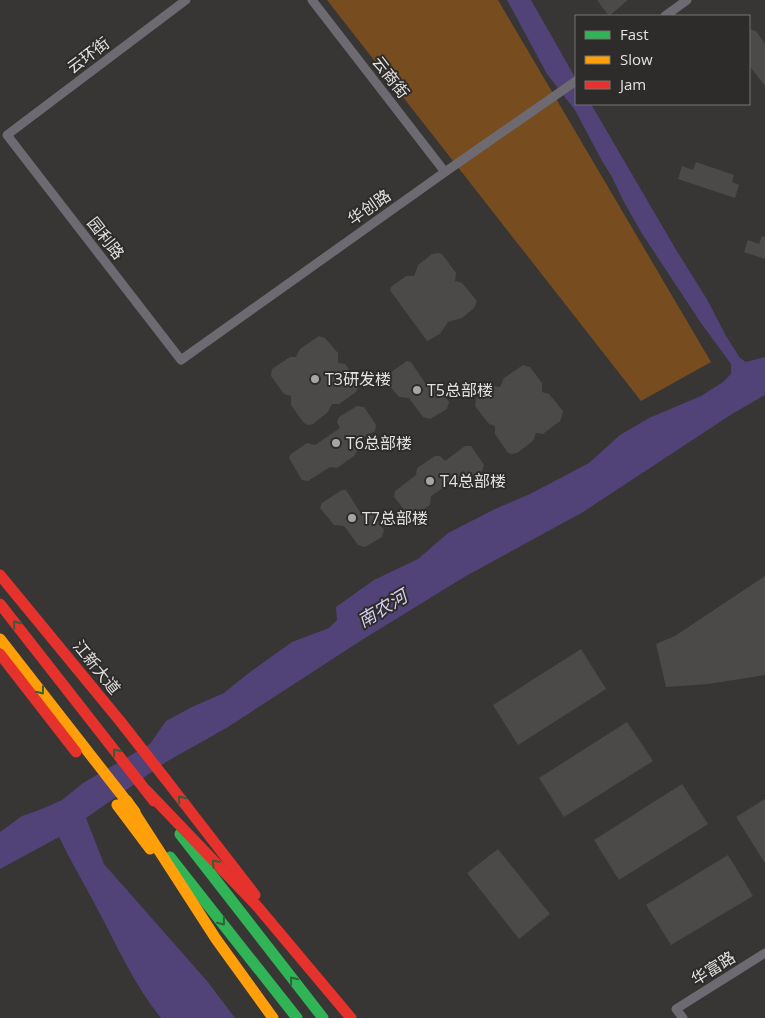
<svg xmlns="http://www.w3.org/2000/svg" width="765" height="1018" viewBox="0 0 765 1018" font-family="'Open Sans','Noto Sans SC',sans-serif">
	<rect width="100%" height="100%" fill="#373635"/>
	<path fill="#774c1f" d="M 327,0 L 498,0 L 711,362 L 641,401 Z"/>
	<path fill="#514377" d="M 507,0 L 531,0 L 576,79 L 576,104 L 591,104 L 675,248 L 708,301 L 726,336 L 740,358 L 746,362 L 765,357 L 765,395 L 732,414 L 583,512 L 466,576 L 365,638 L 228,727 L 166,762 L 86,818 L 104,864 L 207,981 L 235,1018 L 161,1018 C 135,986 118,948 99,912 C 86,887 71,862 59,837 L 0,869 L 0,832 L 22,816 L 42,809 L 62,800 L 83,783 L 150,744 L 166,721 L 192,707 L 224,693 L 250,672 L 292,642 L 329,628 L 337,620 L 336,607 L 374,580 L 418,559 L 448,533 L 495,509 L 530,494 L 589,463 L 620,435 L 649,418 L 701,396 L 723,382 L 731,374 L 731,364 L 701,323 L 641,232 L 624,202 L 612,177 L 602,161 L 575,110 L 547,74 Z"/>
	<path fill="#4b4a49" d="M 597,0 L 628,0 L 609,16 Z
		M 749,29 L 756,31 L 765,44 L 765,86 L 749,65 Z
		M 696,162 L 734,175 L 732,182 L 739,185 L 735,198 L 678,179 L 682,166 L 693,170 Z
		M 762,236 L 765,237 L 765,259 L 744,252 L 748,240 L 759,244 Z
		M 438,253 L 442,254 L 456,273 L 455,281 L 462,283 L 477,301 L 474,308 L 462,318 L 448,322 L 440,334 L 427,341 L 390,290 L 391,287 L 406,276 L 414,276 L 418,265 L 432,254 Z
		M 319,336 L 325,338 L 338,353 L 338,363 L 345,364 L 358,382 L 358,387 L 356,392 L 339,404 L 332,404 L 328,412 L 313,424 L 308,425 L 304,423 L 291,405 L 291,396 L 284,394 L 271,376 L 272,369 L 290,357 L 296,357 L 300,349 Z
		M 407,361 L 411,362 L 425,383 L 432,382 L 437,383 L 449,402 L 447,409 L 430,419 L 423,417 L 409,398 L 399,397 L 385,380 L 387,375 Z
		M 523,365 L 530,367 L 542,383 L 542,392 L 549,394 L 563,411 L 562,416 L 560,421 L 543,434 L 536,433 L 533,441 L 517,453 L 512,454 L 508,453 L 495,434 L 495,426 L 489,424 L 475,406 L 476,398 L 494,386 L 500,387 L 504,378 Z
		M 357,406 L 364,407 L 376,425 L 375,431 L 353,444 L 357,451 L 354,456 L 337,468 L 330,467 L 308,481 L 302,480 L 289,458 L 291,454 L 307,443 L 315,445 L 340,428 L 337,422 L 339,417 Z
		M 465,446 L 471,446 L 484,465 L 482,471 L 466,484 L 460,484 L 456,479 L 431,496 L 430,505 L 414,516 L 410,517 L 394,497 L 395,491 L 416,475 L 417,468 L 435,456 L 440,456 L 445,461 Z
		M 342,490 L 346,490 L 360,512 L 367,510 L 372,512 L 384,530 L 382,537 L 365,547 L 358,545 L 344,526 L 334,525 L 320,508 L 322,503 Z
		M 765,576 L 765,675 L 708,684 L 666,687 L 656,644 L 675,636 Z
		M 581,649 L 606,689 L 518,745 L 493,705 Z
		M 627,722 L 653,761 L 564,817 L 539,778 Z
		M 682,784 L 708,824 L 619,880 L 594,840 Z
		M 765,799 L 765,863 L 736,817 Z
		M 498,849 L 550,914 L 519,939 L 467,873 Z
		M 728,855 L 753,896 L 671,945 L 646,905 Z"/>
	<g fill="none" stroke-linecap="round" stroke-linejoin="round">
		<path stroke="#6d6b71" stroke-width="9" d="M 186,0 L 7,135 L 181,360 L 445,172 L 576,81
			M 312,0 L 445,172
			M 665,16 L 687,0
			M 683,1018 L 676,1009 L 765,953"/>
		<path stroke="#30b455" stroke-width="11" d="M 180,834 L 323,1018
			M 170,857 L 297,1018"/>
		<path stroke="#ff9f0a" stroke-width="11" d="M 0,639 L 135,812
			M 117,805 L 150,849"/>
		<path stroke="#e5322d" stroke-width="11" d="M 0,575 L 120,721 L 167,781
			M 0,604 L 154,801
			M 0,654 L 76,752
			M 167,781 L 255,895"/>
		<path stroke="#ff9f0a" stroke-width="11" d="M 127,801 L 216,939 L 273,1018"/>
		<path stroke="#e5322d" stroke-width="11" d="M 146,790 L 257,906 L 351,1018"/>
	</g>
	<defs><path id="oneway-chevron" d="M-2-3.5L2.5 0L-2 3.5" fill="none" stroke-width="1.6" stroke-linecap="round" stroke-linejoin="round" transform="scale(1.25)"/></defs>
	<g stroke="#2f623b">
		<use href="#oneway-chevron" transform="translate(16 624) rotate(-128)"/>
		<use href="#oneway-chevron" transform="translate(41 691) rotate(52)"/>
		<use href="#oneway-chevron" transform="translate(116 752) rotate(-128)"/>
		<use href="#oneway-chevron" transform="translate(181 799) rotate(-128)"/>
		<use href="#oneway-chevron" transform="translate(215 863) rotate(-134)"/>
		<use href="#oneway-chevron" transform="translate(222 922) rotate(52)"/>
		<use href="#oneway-chevron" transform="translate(293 980) rotate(-128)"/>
	</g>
	<g fill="#a7a5a4" stroke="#2e2c2a" stroke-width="2">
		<circle cx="315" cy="379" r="5"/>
		<circle cx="417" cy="390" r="5"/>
		<circle cx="336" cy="443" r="5"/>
		<circle cx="430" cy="481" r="5"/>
		<circle cx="352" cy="518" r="5"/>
	</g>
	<g text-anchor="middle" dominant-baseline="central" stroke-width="4" stroke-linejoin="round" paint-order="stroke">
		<g font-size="16" fill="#e3e1e0" stroke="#2e2c2a">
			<text transform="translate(88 55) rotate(-37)">云环街</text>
			<text transform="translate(391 77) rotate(52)">云商街</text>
			<text transform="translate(369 207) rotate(-35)">华创路</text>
			<text transform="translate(106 238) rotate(52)">园利路</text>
			<text transform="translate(97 667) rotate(51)">江新大道</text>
			<text transform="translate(713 968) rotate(-32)">华富路</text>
		</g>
		<g font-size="16" fill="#e3e1e0" stroke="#2e2c2a" text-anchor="start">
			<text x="325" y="379">T3研发楼</text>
			<text x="427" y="390">T5总部楼</text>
			<text x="346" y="443">T6总部楼</text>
			<text x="440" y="481">T4总部楼</text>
			<text x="362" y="518">T7总部楼</text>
		</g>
		<g font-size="18" font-style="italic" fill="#d6cff2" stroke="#2e2c2a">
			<text transform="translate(382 608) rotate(-31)">南农河</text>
		</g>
	</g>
	<rect x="575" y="15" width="175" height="90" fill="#2e2c2a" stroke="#767473"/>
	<rect x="585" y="31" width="25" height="8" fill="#30b455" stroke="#767473"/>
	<text x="620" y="40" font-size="15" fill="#e3e1e0">Fast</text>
	<rect x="585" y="56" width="25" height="8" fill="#ff9f0a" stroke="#767473"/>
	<text x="620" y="65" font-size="15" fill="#e3e1e0">Slow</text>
	<rect x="585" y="81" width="25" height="8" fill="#e5322d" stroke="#767473"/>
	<text x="620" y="90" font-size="15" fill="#e3e1e0">Jam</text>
</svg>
